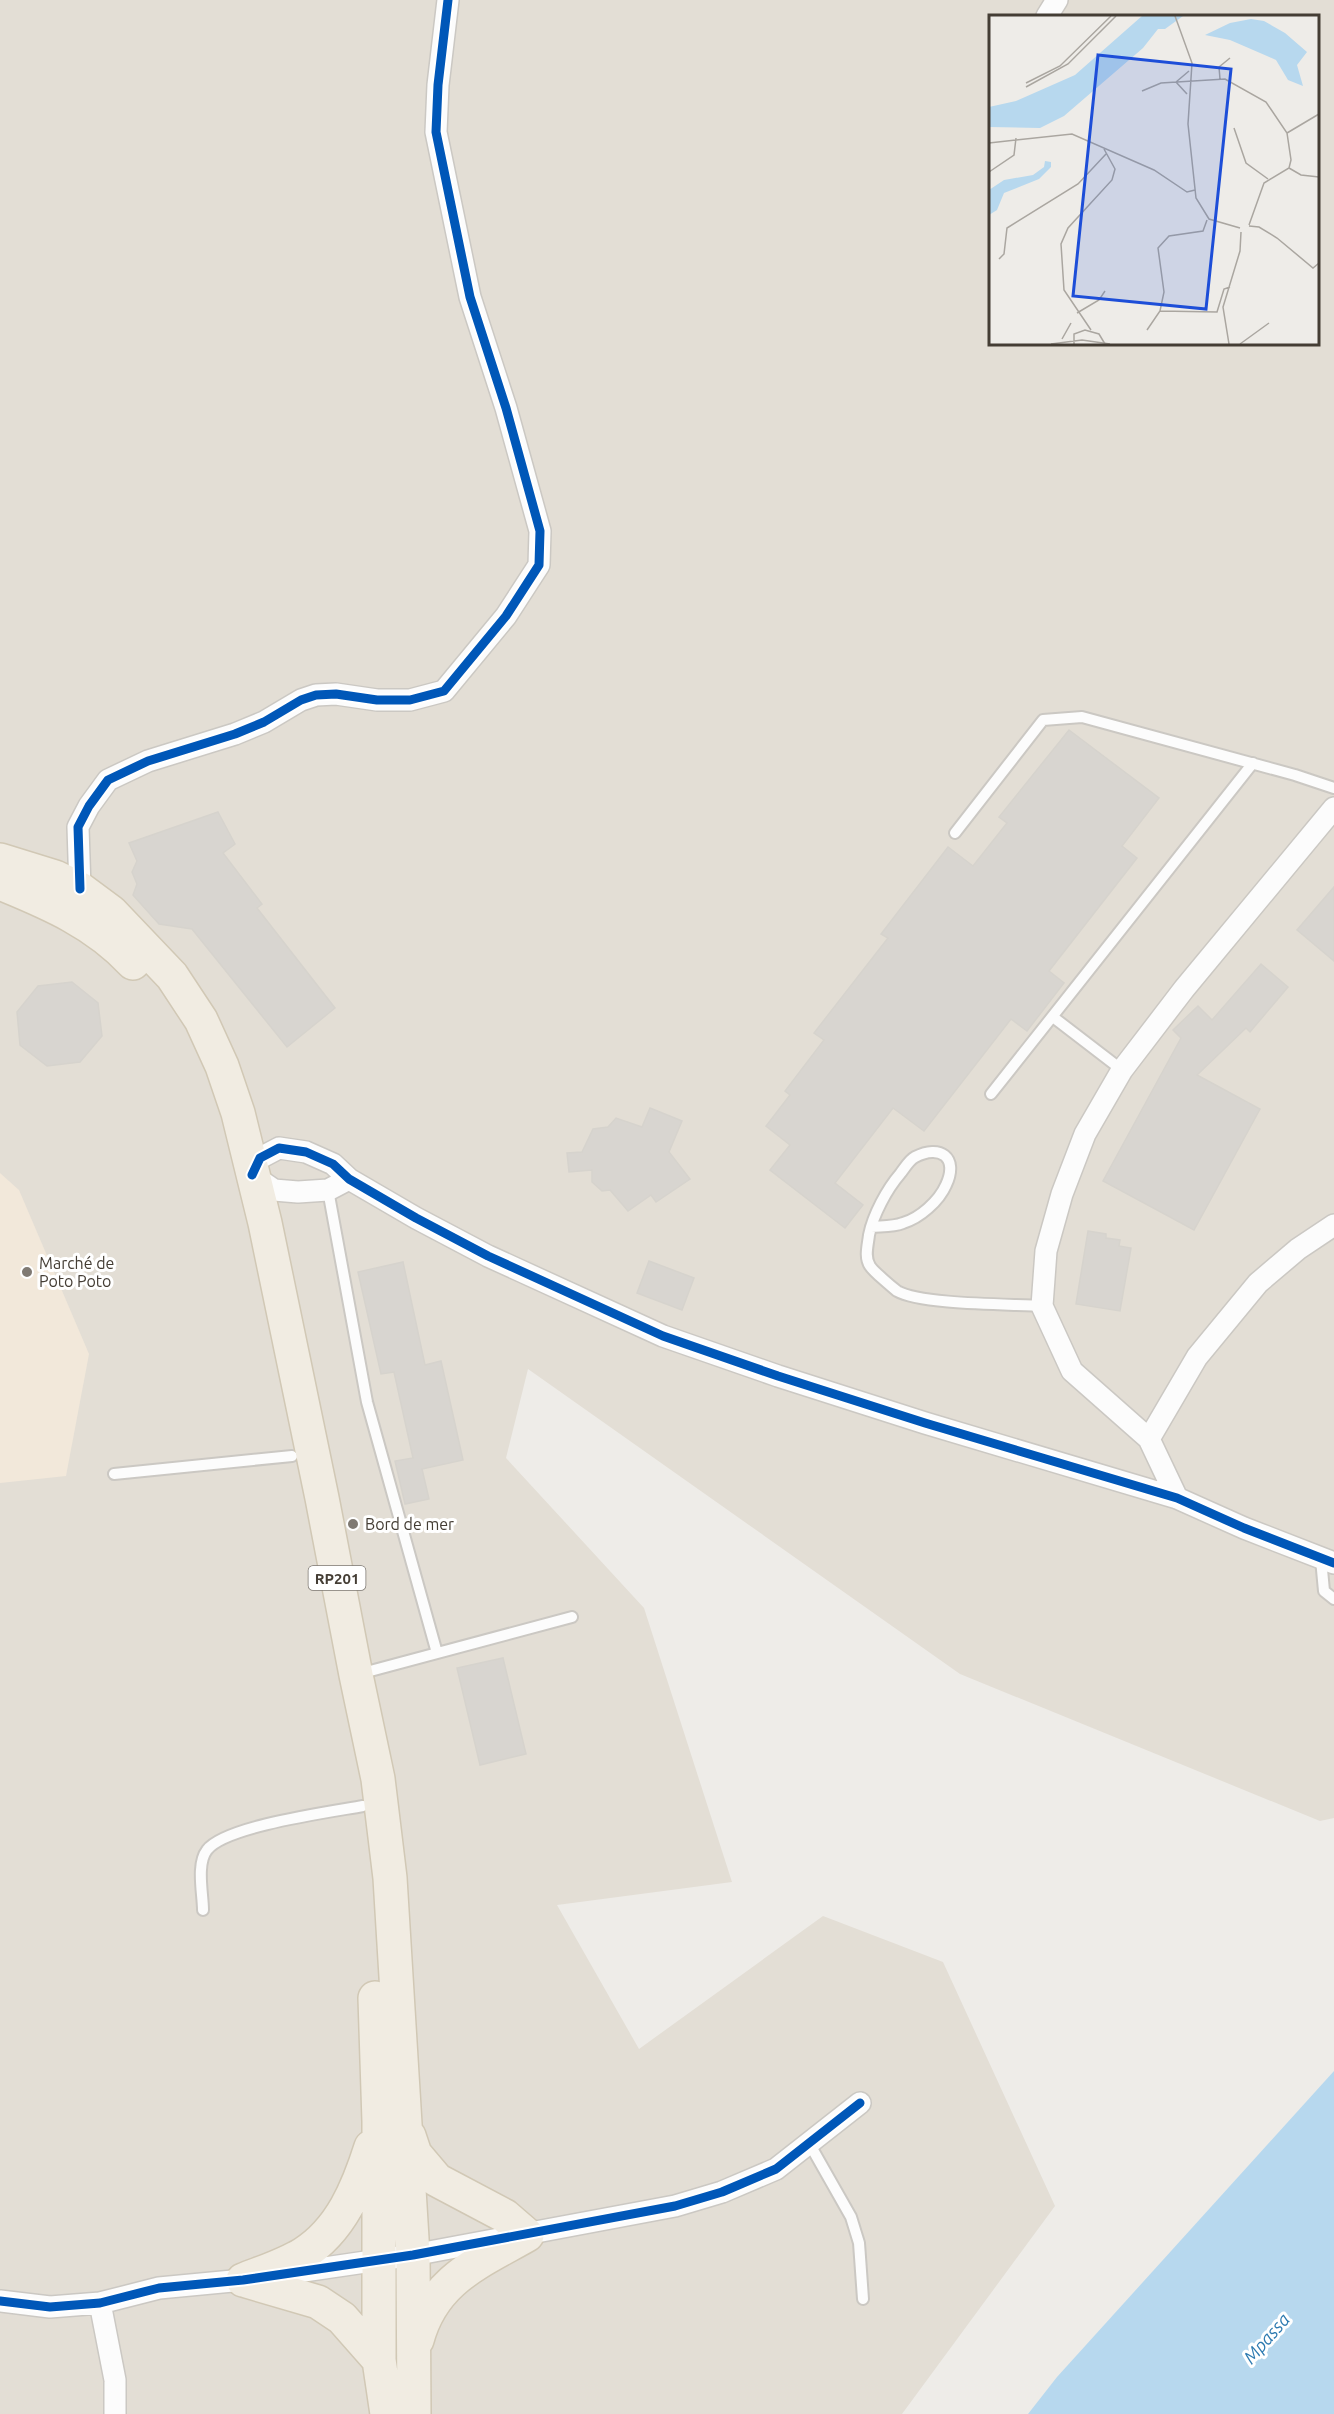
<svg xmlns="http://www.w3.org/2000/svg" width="1334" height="2414" viewBox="0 0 1334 2414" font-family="Ubuntu,sans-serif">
	<rect width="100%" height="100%" fill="#eeece8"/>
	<path fill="#e3ded5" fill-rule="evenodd" d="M 0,0 L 1334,0 L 1334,1818 L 1320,1821 L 960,1674 L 528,1369 L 506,1458 L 644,1608 L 732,1882 L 557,1905 L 639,2049 L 823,1916 L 943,1962 L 1055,2206 L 902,2414 L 0,2414 ZM 990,16 L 1318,16 L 1318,344 L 990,344 Z"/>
	<path fill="#f2e8da" d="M 0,1173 L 19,1190 L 89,1354 L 66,1476 L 0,1483 Z"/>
	<path fill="#b7d8ee" d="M 1334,2071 L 1334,2414 L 1028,2414 L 1057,2377 Z"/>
	<path fill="#d8d5d0" stroke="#d6d3cd" stroke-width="1.5" d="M 1069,730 L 1159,798 L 1122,846 L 1137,858 L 1049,971 L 1064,983 L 1027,1031 L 1011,1019 L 924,1131 L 893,1108 L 835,1183 L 863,1205 L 845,1228 L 770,1170 L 790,1145 L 766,1126 L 790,1095 L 785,1091 L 824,1040 L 814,1033 L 888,938 L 881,934 L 948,847 L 973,866 L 1007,823 L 999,817 Z
		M 218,812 L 235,844 L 223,853 L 262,904 L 257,908 L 335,1008 L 287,1047 L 192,929 L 159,924 L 133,895 L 137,884 L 132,872 L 137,861 L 129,843 Z
		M 1334,887 L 1334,961 L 1297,930 Z
		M 1261,964 L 1288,987 L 1250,1032 L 1246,1028 L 1197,1075 L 1260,1109 L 1194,1230 L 1103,1181 L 1181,1038 L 1173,1030 L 1198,1006 L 1212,1020 Z
		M 72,982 L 98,1003 L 102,1036 L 80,1062 L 47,1066 L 20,1045 L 17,1012 L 38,986 Z
		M 650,1108 L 682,1121 L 669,1152 L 690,1179 L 656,1202 L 651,1195 L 628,1211 L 610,1190 L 602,1191 L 592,1182 L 592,1170 L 569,1172 L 567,1153 L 582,1152 L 593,1129 L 608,1127 L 616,1118 L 642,1127 Z
		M 1088,1231 L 1106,1234 L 1106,1238 L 1120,1240 L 1119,1246 L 1131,1248 L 1120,1311 L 1076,1304 Z
		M 649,1261 L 694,1278 L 682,1310 L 637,1293 Z
		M 403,1262 L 425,1365 L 441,1361 L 463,1460 L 422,1469 L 429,1499 L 405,1504 L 395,1461 L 413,1458 L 394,1372 L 381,1374 L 358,1272 Z
		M 503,1658 L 526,1754 L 480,1765 L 457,1668 Z"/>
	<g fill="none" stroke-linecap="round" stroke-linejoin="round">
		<defs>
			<path id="service" d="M 955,833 L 1043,720 L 1082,717 L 1295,775 L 1334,788
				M 1053,1017 L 1122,1070
				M 991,1094 L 1253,763
				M 328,1190 L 367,1402 L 437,1653
				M 871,1227 C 881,1226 893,1227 903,1223 C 920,1218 939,1201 946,1185 C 959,1157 940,1144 915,1157 C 909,1160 904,1169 900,1174 C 887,1189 873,1215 869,1235 C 868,1245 864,1257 870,1266 C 873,1271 892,1287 897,1291 C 921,1305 1011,1304 1042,1306
				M 114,1474 L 292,1456
				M 1321,1559 L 1324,1591 L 1334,1599
				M 359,1674 L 572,1617
				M 203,1910 C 203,1894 196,1864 207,1850 C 225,1826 330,1812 363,1806
				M 809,2143 L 851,2217 L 859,2243 L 863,2299"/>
			<path id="minor" d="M 1047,16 L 1057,0
				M 80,889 L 78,827 L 89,806 L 108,780 L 148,761 L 235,734 L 264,722 L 301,700 L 316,695 L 336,694 L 377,700 L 410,700 L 444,691 L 506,616 L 539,565 L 540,531 L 506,408 L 470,297 L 436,132 L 438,85 L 448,0
				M 349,1179 L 328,1190 L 298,1192 L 274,1190 L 252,1175 L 260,1158 L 279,1148 L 306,1152 L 333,1164 L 349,1179 L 416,1218 L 488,1256 L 663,1336 L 778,1376 L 925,1423 L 1177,1498 L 1244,1528 L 1334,1563
				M 1149,1439 L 1197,1357 L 1258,1283 L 1298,1249 L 1334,1225
				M 1177,1498 L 1149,1439 L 1072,1371 L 1042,1306 L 1046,1251 L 1062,1194 L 1085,1134 L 1122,1070 L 1184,989 L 1334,808
				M 0,2301 L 50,2307 L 100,2303 L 159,2288 L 243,2280 L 413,2255 L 675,2206 L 722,2192 L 776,2169 L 860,2103
				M 100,2303 L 115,2380 L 115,2414"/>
			<path id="primary" d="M 0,860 L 55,877 L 80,889 L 111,912 L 172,976 L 201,1020 L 222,1066 L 238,1113 L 265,1223 L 322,1498 L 356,1675 L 378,1779 L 390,1878 L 413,2255 L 414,2414
				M 0,883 C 49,903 96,923 133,963
				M 375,1998 L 379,2122 L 379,2360 L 387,2414
				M 409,2136 L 415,2154 L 437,2180 L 505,2216 L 527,2235 C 478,2263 433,2280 417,2340
				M 243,2280 C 263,2272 285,2265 303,2254 C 341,2230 358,2188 371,2147
				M 243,2280 L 318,2302 L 342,2318 L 379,2360"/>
		</defs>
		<use href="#service" stroke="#cbc8c3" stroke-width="14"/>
		<use href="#minor" stroke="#cbc8c3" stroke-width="24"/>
		<use href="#primary" stroke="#d1c8b5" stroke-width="36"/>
		<use href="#service" stroke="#fcfcfc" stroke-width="10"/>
		<use href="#minor" stroke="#fcfcfc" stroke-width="21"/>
		<use href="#primary" stroke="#f1ece2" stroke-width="33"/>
		<defs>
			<path id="cycleway" d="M 80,889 L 78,827 L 89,806 L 108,780 L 148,761 L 235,734 L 264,722 L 301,700 L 316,695 L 336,694 L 377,700 L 410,700 L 444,691 L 506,616 L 539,565 L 540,531 L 506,408 L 470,297 L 436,132 L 438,85 L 448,0
				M 252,1175 L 260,1158 L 279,1148 L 306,1152 L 333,1164 L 349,1179 L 416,1218 L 488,1256 L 663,1336 L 778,1376 L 925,1423 L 1177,1498 L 1244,1528 L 1334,1563
				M 0,2301 L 50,2307 L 100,2303 L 159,2288 L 243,2280 L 413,2255 L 675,2206 L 722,2192 L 776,2169 L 860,2103"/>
		</defs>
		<use href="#cycleway" stroke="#fff" stroke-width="13"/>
		<use href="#cycleway" stroke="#0057b8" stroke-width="9"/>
	</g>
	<g fill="#807a73" stroke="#fff" stroke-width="2">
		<circle cx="27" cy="1272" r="6"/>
		<circle cx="353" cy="1524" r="6"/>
	</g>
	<g text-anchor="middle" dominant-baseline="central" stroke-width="6" stroke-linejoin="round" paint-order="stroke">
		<rect fill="#fff" stroke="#7c7771" stroke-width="1.5" x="308.5" y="1566" width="57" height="24" rx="4.5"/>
		<g font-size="15" font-weight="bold" fill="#443d34">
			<text x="337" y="1578">RP201</text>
		</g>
		<g font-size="16" fill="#443d34" stroke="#fff" text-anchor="start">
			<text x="39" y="1263">Marché de<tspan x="39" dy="18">Poto Poto</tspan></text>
			<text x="365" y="1524">Bord de mer</text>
		</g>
		<g font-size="18" font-style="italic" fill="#2d7ab0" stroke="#fff">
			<text transform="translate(1266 2338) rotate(-49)">Mpassa</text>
		</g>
	</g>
	<g transform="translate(989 15)">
		<rect width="330" height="330" fill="#eeece8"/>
		<path d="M 153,1 L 194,1 L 176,14 L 169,14 L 154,33 L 75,101 L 51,113 L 0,112 L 0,92 L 27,86 L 86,60 ZM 262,4 L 275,6 L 296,18 L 318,37 L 308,50 L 314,71 L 299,65 L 287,45 L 278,41 L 241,25 L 216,20 L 241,8 ZM 56,146 L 62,147 L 62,152 L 50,164 L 15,178 L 8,195 L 0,200 L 0,175 L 15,165 L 44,160 L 55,152 Z" fill="#b7d8ee"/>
		<path fill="none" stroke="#aaa6a0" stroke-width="1.5" d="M 186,1 L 203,48 L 199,109 L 207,183 L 220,204 L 251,213M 231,64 L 230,52 L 241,43M 37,68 L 71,51 L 122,1M 37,72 L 79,49 L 127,1M 153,76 L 172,68 L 236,64 L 277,87 L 298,118 L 302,145 L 300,153 L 275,168 L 260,210M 198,79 L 187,67 L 200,56M 245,113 L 257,148 L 279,164M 298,118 L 330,99M 0,128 L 83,119 L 165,155 L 198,177 L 206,175M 300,153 L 312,160 L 330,162M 0,157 L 25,140 L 27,123M 260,211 L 270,212 L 288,223 L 324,253 L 330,248M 10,244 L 15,239 L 18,213 L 89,169 L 117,139M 171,296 L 228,297 L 235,274 L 241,272M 88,298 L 110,285 L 116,276M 102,315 L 75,275 L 72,229 L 79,213 L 123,165 L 126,154 L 115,134M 158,315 L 171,296 L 175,277 L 169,233 L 180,221 L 214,216 L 218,205M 73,324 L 82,308M 62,329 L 93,325 L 121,329M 85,329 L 85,319 L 96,315 L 110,319 L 116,329M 240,329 L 234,292 L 251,236 L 252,217M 251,329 L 280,308"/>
		<path fill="#1d4ed8" fill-opacity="0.15" stroke="#1d4ed8" stroke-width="3" d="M 109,40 L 242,54 L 217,294 L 84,281 Z"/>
		<rect width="330" height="330" fill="none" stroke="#443d34" stroke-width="3"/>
	</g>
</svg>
